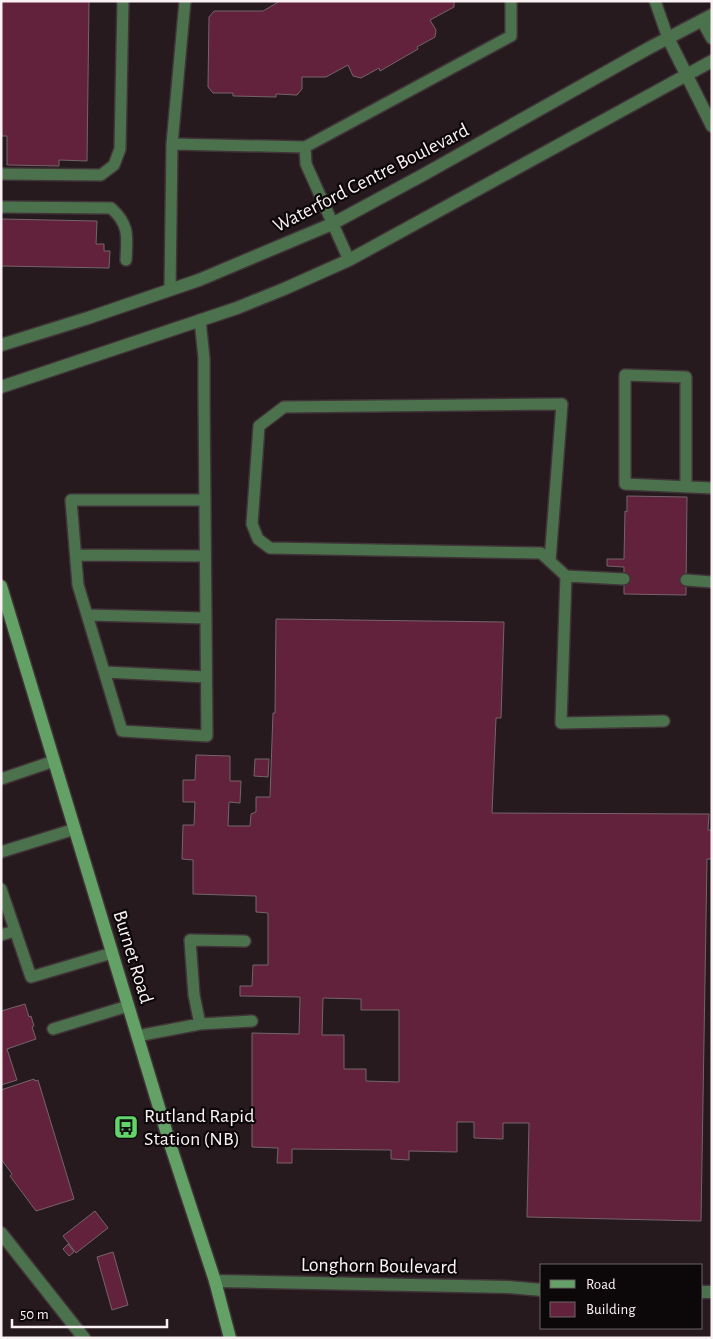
<svg xmlns="http://www.w3.org/2000/svg" width="713" height="1339" viewBox="0 0 713 1339" font-family="'Alegreya Sans',sans-serif">
	<rect width="100%" height="100%" fill="#271a1e"/>
	<path fill="#63223b" stroke="#746469" fill-rule="evenodd" d="M 1,1 L 89,1 L 87,161 L 59,160 L 59,166 L 7,165 L 7,136 L 1,136 Z
		M 280,1 L 454,1 L 454,7 L 430,20 L 436,30 L 435,37 L 417,47 L 418,49 L 380,71 L 379,68 L 361,78 L 353,76 L 348,65 L 326,77 L 302,77 L 302,89 L 297,95 L 276,94 L 276,97 L 233,96 L 233,93 L 213,93 L 208,87 L 209,17 L 214,11 L 263,11 Z
		M 1,219 L 97,221 L 96,244 L 104,244 L 104,251 L 110,251 L 109,268 L 1,266 Z
		M 627,496 L 687,497 L 686,595 L 624,594 L 624,567 L 607,566 L 607,559 L 624,559 L 625,511 L 627,512 Z
		M 276,619 L 504,622 L 501,718 L 496,718 L 492,813 L 709,814 L 708,830 L 712,830 L 712,859 L 707,859 L 701,1221 L 527,1217 L 529,1123 L 503,1123 L 503,1139 L 474,1138 L 474,1122 L 457,1122 L 457,1152 L 409,1151 L 409,1160 L 391,1159 L 391,1150 L 292,1149 L 292,1163 L 277,1163 L 278,1148 L 252,1147 L 252,1033 L 299,1034 L 300,997 L 240,996 L 240,986 L 252,986 L 253,965 L 268,965 L 268,913 L 256,912 L 256,896 L 193,894 L 193,860 L 182,859 L 183,825 L 194,825 L 195,802 L 183,802 L 183,780 L 195,780 L 196,755 L 230,756 L 230,781 L 241,781 L 240,803 L 229,802 L 228,826 L 250,826 L 251,814 L 256,812 L 256,797 L 270,797 L 273,713 L 275,713 ZM 323,998 L 361,999 L 361,1010 L 399,1010 L 399,1082 L 366,1081 L 366,1069 L 344,1069 L 344,1035 L 322,1035 Z
		M 255,759 L 269,759 L 268,777 L 254,776 Z
		M 25,1004 L 29,1017 L 31,1016 L 34,1026 L 32,1027 L 36,1039 L 7,1049 L 17,1080 L 1,1085 L 1,1011 Z
		M 34,1079 L 35,1081 L 38,1080 L 74,1199 L 36,1211 L 10,1176 L 12,1174 L 1,1159 L 1,1090 Z
		M 95,1211 L 108,1228 L 76,1253 L 63,1236 Z
		M 68,1244 L 74,1252 L 69,1256 L 63,1249 Z
		M 113,1252 L 128,1305 L 112,1310 L 97,1257 Z"/>
	<g fill="none" stroke-linecap="round" stroke-linejoin="round">
		<defs>
			<path id="lane" d="M 655,1 L 668,38
				M 172,144 L 305,147
				M 1,174 L 101,175 L 114,165 L 120,149 L 123,1
				M 1,207 L 111,208 C 130,225 127,237 126,260
				M 349,260 L 306,164 L 305,147 L 511,36 L 511,1
				M 170,290 L 172,144 L 185,1
				M 200,320 L 204,358 L 204,396 L 207,736 L 122,731 L 78,585 L 71,500 L 205,500
				M 686,487 L 686,377 L 625,375 L 625,484 L 712,488
				M 76,555 L 205,556
				M 550,561 L 562,404 L 284,407 L 259,426 L 252,524 L 258,539 L 270,548 L 541,553 L 566,576 L 624,579
				M 566,576 L 561,723 L 664,721
				M 686,580 L 712,582
				M 87,615 L 206,618
				M 105,672 L 206,677
				M 1,779 L 54,761
				M 1,852 L 75,829
				M 1,889 L 31,977 L 112,953
				M 1,935 L 15,931
				M 200,1024 L 194,995 L 190,940 L 245,941
				M 53,1029 L 128,1006
				M 137,1036 L 200,1024 L 252,1021"/>
			<path id="street" d="M 702,20 L 712,38
				M 668,38 L 712,126
				M 1,345 L 88,318 L 199,280 L 332,224 L 421,176 L 649,48 L 712,15
				M 1,387 L 237,308 L 284,289 L 349,260 L 712,61
				M 1,1233 L 84,1338
				M 215,1281 L 508,1287 L 542,1290
				M 702,1292 L 712,1292"/>
			<path id="secondary" d="M 1,586 L 171,1147 L 215,1281 L 230,1338"/>
		</defs>
		<use href="#lane" stroke="#403438" stroke-width="14"/>
		<use href="#street" stroke="#403438" stroke-width="15"/>
		<use href="#secondary" stroke="#403438" stroke-width="15"/>
		<use href="#lane" stroke="#4c714d" stroke-width="11"/>
		<use href="#street" stroke="#4c714d" stroke-width="12"/>
		<use href="#secondary" stroke="#64a166" stroke-width="12"/>
	</g>
	<defs>
		<symbol id="bus-square" viewBox="-11 -11 22 22"><rect x="-9" y="-9" width="18" height="18" rx="4" fill="#61d46a" stroke="#0c0708"/><path d="M-5-6H5V4H4V6H2V4H-2V6H-4V4H-5ZM-3.5-4V0h7V-4ZM-3.5 1.2v1.5H-2V1.2ZM2 1.2v1.5H3.5V1.2Z" fill="#111"/></symbol>
	</defs>
	<g fill-rule="evenodd">
		<use href="#bus-square" x="112" y="1113" width="28" height="28"/>
	</g>
	<g text-anchor="middle" dominant-baseline="central" stroke-width="4.5" stroke-linejoin="round" paint-order="stroke">
		<g font-size="20" fill="#faf1f4" stroke="#0c0708">
			<text transform="translate(371 178) rotate(-27)">Waterford Centre Boulevard</text>
			<text transform="translate(133 957) rotate(73)">Burnet Road</text>
			<text transform="translate(379 1266) rotate(1)">Longhorn Boulevard</text>
		</g>
		<g font-size="20" fill="#faf1f4" stroke="#0c0708" text-anchor="start">
			<text x="144" y="1116">Rutland Rapid<tspan x="144" dy="23">Station (NB)</tspan></text>
		</g>
	</g>
	<rect width="713" height="1339" fill="none" stroke="#faf1f4" stroke-width="5"/>
	<rect x="540" y="1264" width="162" height="65" fill="#0c0708" stroke="#6b6566"/>
	<rect x="550" y="1280" width="25" height="8" fill="#64a166" stroke="#6b6566"/>
	<text x="586" y="1289" font-size="15" fill="#faf1f4">Road</text>
	<rect x="550" y="1302" width="25" height="15" fill="#63223b" stroke="#6b6566"/>
	<text x="586" y="1314" font-size="15" fill="#faf1f4">Building</text>
	<path d="M12 1319v8h155v-8" fill="none" stroke="#faf1f4" stroke-width="2.5"/>
	<text x="20" y="1319" font-size="15" fill="#faf1f4" stroke="#0c0708" stroke-width="4" paint-order="stroke">50 m</text>
</svg>
